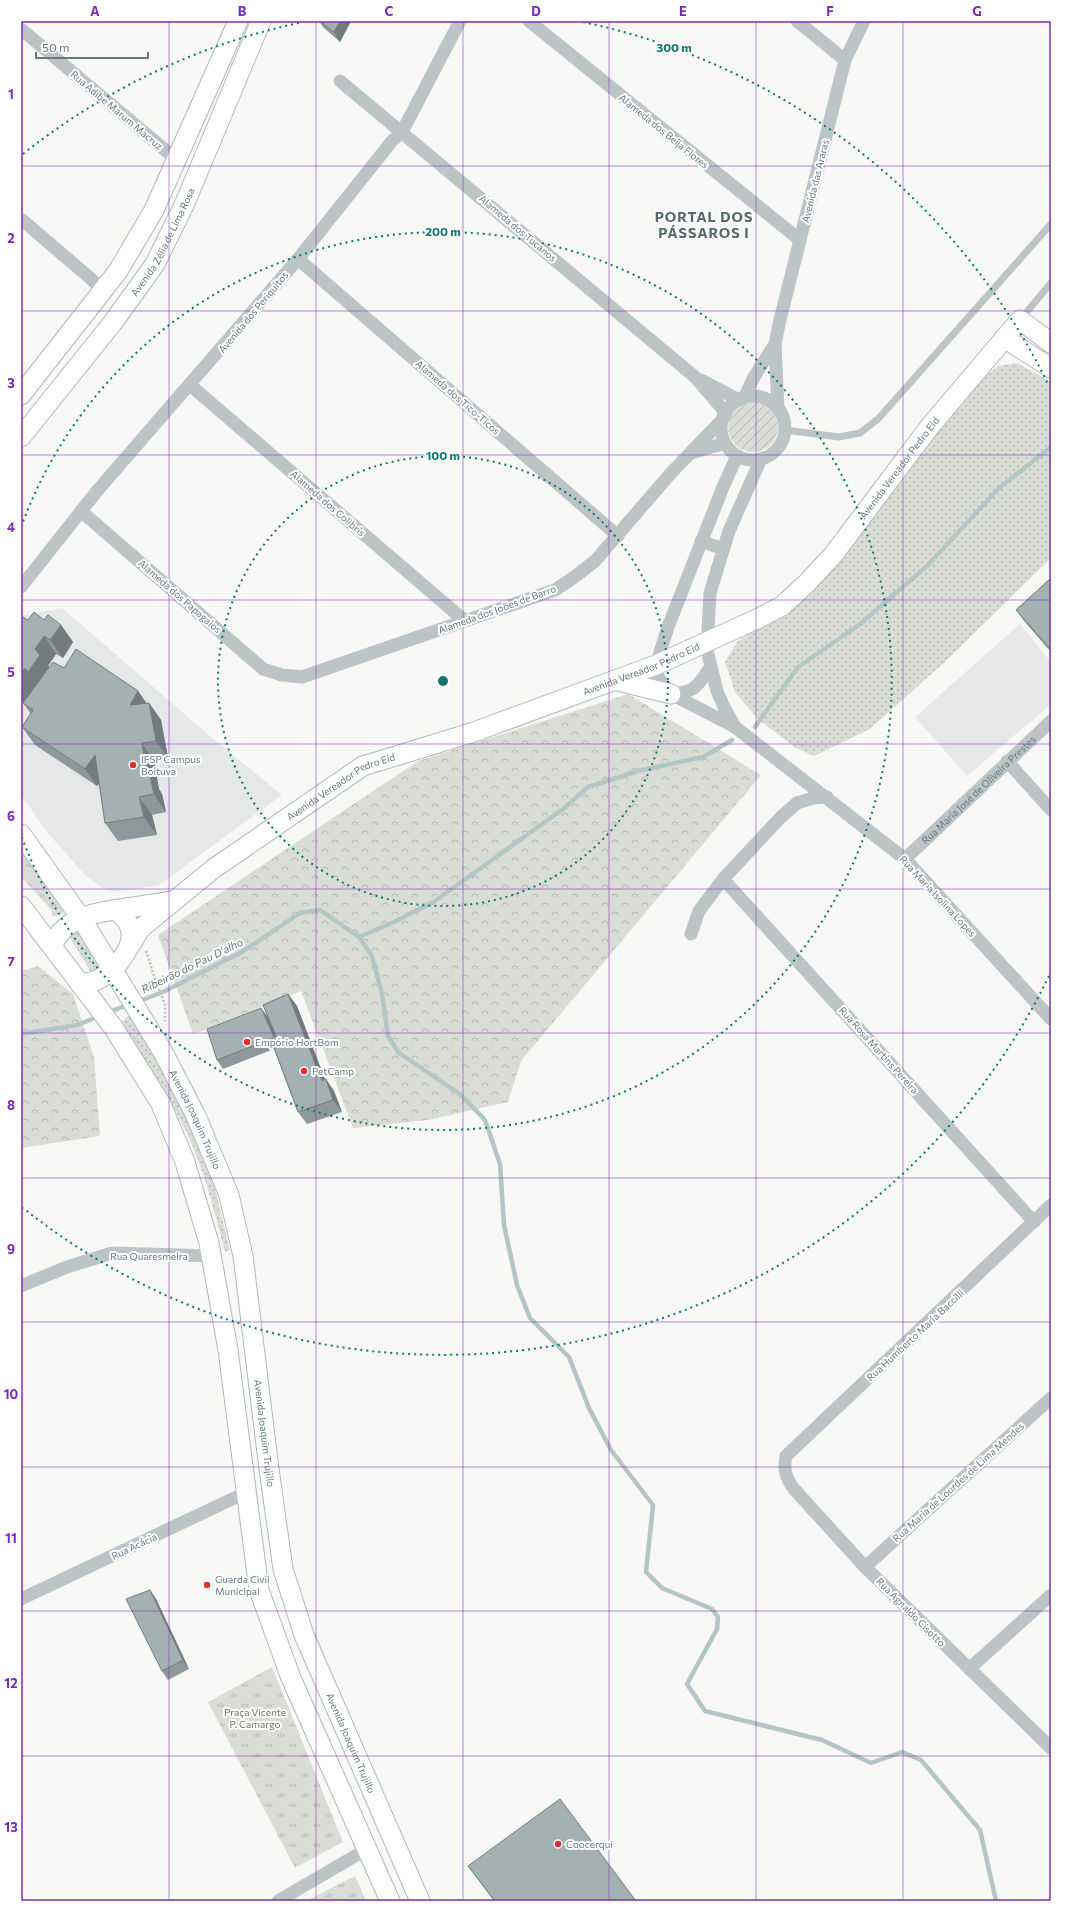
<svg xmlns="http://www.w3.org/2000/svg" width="1072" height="1922" viewBox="0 0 1072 1922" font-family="Commissioner,sans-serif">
	<defs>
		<pattern id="grass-dots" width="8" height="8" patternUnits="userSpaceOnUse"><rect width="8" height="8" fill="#daddd5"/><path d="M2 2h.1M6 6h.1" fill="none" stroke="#b4b8b2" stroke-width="1.8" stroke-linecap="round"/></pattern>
		<pattern id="forest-crowns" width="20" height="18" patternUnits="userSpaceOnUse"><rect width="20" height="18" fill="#daddd5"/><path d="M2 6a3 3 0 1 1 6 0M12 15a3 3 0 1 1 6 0" fill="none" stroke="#b4b8b2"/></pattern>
		<pattern id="park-tufts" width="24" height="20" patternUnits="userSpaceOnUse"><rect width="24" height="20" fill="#daddd5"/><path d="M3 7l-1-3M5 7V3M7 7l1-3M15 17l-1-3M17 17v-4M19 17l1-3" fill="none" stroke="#b4b8b2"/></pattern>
		<pattern id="garden-furrows" width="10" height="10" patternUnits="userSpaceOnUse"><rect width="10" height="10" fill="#daddd5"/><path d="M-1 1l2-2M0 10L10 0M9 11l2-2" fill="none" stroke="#b4b8b2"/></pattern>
	</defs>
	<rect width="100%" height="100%" fill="#f8f8f6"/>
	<path fill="#e6e8e7" d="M 62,608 L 210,736 L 282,795 L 159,885 L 114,892 L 101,887 L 84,874 L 47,832 L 21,795 L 21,616 Z
		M 1020,624 L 1051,662 L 1051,704 L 967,776 L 915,717 Z"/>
	<path fill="url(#grass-dots)" d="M 1017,363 L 1051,382 L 1051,558 L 948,659 L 870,729 L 814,756 L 796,748 L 759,720 L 735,692 L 725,662 L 737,642 L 762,623 L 938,429 L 976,384 L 998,366 Z
		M 74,930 L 80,931 L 104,966 L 92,974 L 68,934 Z
		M 132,1013 L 189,1116 L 211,1172 L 230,1250 L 225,1252 C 214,1210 204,1168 185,1129 C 167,1092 142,1058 122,1021 Z"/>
	<path fill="url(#forest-crowns)" d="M 628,694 L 761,775 L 521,1061 L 508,1102 L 428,1120 L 353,1128 L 301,991 L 193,1034 L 158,935 L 418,761 Z
		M 38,966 L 73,994 L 94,1057 L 100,1136 L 21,1148 L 21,971 Z"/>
	<path fill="url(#park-tufts)" d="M 21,841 L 66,912 L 53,917 L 50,908 L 21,877 Z
		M 272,1667 L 343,1842 L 295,1868 L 208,1702 Z
		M 355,1876 L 366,1901 L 306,1901 Z"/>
	<path fill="url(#garden-furrows)" d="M728 427a25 25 0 1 1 50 0a25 25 0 1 1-50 0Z"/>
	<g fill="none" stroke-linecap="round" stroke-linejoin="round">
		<path stroke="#b4c5c6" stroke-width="4.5" d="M 755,727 L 798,667 L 859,625 L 927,566 L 998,489 L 1051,447
			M 359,937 L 394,922 L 435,901 L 563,809 L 588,787 L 638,771 L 703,757 L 732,740
			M 137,1002 L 163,992 L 242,952 L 300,913 L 320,910 L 359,937 L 372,956 L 382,994 L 388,1036 L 399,1053 L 461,1095 L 485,1120 L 500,1164 L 504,1225 L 517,1285 L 530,1318 L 569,1357 L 589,1408 L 611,1450 L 653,1505 L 646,1572 L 662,1588 L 712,1609 L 718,1617 L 717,1629 L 687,1684 L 705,1711 L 822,1740 L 871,1763 L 902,1752 L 921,1760 L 980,1830 L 996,1901
			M 109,1012 L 130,1004
			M 21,1034 L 77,1025 L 100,1016"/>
		<defs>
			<g id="secondary">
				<path d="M 1004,338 L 1051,368"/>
				<path d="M 21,395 L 118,271 L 154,210 L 238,21"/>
				<path id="s2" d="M 21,437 L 114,321 L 155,264 L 185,203 L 261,21"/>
				<path d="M 614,680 L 671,694"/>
				<path id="s3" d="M 21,834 L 81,918 L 163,1052 L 196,1116 L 229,1195 L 243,1256 L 269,1469 L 283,1569 L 304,1635 L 420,1901"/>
				<path d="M 21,906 L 113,1027 L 161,1104 L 185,1162 L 209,1243 L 228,1350 L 259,1590 L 291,1678 L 390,1901"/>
				<path d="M 114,910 L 173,901"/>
				<path d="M 52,946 C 64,920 87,914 114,910 C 120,912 122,916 126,920 C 142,940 117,970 99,979 C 94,982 87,983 81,984"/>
				<path id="s4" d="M 130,946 L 140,929 L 213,869 L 363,766 L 474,732 L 656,665 L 759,618 L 782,606 L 807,583 L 833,555 L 931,425 L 1020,320 L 1051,343"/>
			</g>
		</defs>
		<use href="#secondary" stroke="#afb8bb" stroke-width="21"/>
		<path stroke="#babec0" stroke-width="2.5" stroke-dasharray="2 2" stroke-linecap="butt" d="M 146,951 L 155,979 L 165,1004 L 165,1023"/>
		<path stroke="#bdc4c6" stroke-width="7" d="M 1020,320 L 1051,283
			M 785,430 L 839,437 L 860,433 L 878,419 L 1051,224"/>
		<g stroke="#bdc4c6" stroke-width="13">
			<path d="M 529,21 L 800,240"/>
			<path d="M 797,21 L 845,60"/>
			<path d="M 21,29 L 177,160"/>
			<path d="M 340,81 L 695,377 L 726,413"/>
			<path d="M 21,219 L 104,290"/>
			<path d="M 298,259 L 618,536"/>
			<path d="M 701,380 L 739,400"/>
			<path d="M 190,385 L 465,621"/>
			<circle cx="753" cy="428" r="32"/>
			<path d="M 744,398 L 754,377 L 775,344"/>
			<path d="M 778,409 L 775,344 L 779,324 L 845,60 L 864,21"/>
			<path d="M 691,453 L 725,443"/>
			<path d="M 737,456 L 723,487 L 668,627 L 656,665 L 658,677 L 671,694 L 735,727 L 905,859 L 1051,1019"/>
			<path d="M 81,511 L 263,669 L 282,675 L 302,677 L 555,590 L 573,578 L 595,561 L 671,473 L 723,419"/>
			<path d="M 701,541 L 723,549"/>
			<path d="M 21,587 L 97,491 L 298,259 L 392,141 L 402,132 L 460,21"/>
			<path d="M 671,694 C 695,692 697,687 710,668"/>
			<path d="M 735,727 L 724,707 L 717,691 L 707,650 L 710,593 L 729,531 L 761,459"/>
			<path d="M 1007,761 L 1051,810"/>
			<path id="s1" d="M 905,859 L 1051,721"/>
			<path d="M 723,879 L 1034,1222"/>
			<path d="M 691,934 L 699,911 L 723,879 L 781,817 L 797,803 L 813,798 L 827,797"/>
			<path d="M 1051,1205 L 786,1456 C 783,1470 786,1478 794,1489 L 865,1567 L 1051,1748"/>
			<path d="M 21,1286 L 67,1267 L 112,1253 L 211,1256"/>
			<path d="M 865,1567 L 1051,1398"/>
			<path d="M 21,1599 L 247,1492"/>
			<path d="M 969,1669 L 1051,1595"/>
			<path d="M 278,1901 L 367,1849"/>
		</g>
		<use href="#secondary" stroke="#fff" stroke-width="19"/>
	</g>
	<path fill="#8d989a" d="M 319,21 L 351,21 L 340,42 L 323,27 Z
		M 1051,578 L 1051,652 L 1025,622 L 1016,610 Z
		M 21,616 L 28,620 L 61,625 L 73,642 L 63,658 L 56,654 L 48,666 L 49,667 L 64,668 L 138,691 L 146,703 L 149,703 L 161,720 L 168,758 L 154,761 L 159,789 L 162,794 L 166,812 L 152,815 L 157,835 L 118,841 L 105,823 L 99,784 L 97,786 L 35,745 L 22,727 L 31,714 L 23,703 L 21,702 Z
		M 288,994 L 297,1006 L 325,1079 L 334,1091 L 342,1112 L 307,1124 L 298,1112 L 274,1049 L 223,1069 L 217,1060 L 268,1017 L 276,1036 Z
		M 150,1590 L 156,1599 L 189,1669 L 168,1680 L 162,1671 Z
		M 468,1866 L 636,1901 L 494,1901 Z"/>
	<path fill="#737c7d" d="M 340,21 L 351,21 L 340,42 L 334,32 Z
		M 61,625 L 73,642 L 63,658 L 50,640 Z
		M 44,636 L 56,654 L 48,666 L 53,672 L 41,690 L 28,672 L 35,649 Z
		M 25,668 L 37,685 L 24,704 L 21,699 L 21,673 Z
		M 138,691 L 150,708 L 149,703 L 161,720 L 168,758 L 130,705 Z
		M 142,743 L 154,761 L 159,789 L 162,794 L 166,812 L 154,794 L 147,776 Z
		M 95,755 L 107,773 L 97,786 L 85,769 Z
		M 139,797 L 152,815 L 157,835 L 144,817 Z
		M 288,994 L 297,1006 L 330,1093 L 322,1081 Z
		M 261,1008 L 268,1017 L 281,1047 L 274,1037 Z
		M 326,1079 L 334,1091 L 342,1112 L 333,1100 Z
		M 150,1590 L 156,1599 L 189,1669 L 183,1660 Z"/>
	<path fill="#a4b1b3" stroke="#737c7d" d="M 320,21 L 340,21 L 334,32 Z
		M 1051,578 L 1051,650 L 1016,610 Z
		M 34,612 L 44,620 L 48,615 L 61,625 L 50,640 L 44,636 L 35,649 L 40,655 L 28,672 L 25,668 L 21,673 L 21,616 L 28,620 Z
		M 76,649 L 138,691 L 130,705 L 149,703 L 156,741 L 142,743 L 147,776 L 150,776 L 154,794 L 139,797 L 144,817 L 105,823 L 95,755 L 85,769 L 22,727 L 33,710 L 23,703 L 53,662 L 64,668 Z
		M 288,994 L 322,1081 L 326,1079 L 333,1100 L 298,1112 L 271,1039 L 276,1036 L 263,1005 Z
		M 261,1008 L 274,1037 L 271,1039 L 217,1060 L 207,1029 Z
		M 150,1590 L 183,1660 L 162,1671 L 126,1599 Z
		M 560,1799 L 636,1901 L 495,1901 L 468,1866 Z"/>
	<path fill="none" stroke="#7b2cbf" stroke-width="1" stroke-opacity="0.55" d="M 169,21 L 169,1901M 316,21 L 316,1901M 463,21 L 463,1901M 609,21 L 609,1901M 756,21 L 756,1901M 903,21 L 903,1901M 21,166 L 1051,166M 21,311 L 1051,311M 21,455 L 1051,455M 21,600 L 1051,600M 21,744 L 1051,744M 21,889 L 1051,889M 21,1033 L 1051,1033M 21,1178 L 1051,1178M 21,1322 L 1051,1322M 21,1467 L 1051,1467M 21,1611 L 1051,1611M 21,1756 L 1051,1756"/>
	<g fill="none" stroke="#0f766e" stroke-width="2" stroke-dasharray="2 4">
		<circle cx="443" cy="681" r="225"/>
		<path d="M21 527A449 449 0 1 1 21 835"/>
		<path d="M1049 976A674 674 0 0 1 23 1208M23 154A674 674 0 0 1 303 22M583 22A674 674 0 0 1 1049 386"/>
	</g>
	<g fill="#df302f" stroke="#fff" stroke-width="1.5">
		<circle cx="133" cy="765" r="4"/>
		<circle cx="247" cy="1042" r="4"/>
		<circle cx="304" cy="1071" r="4"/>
		<circle cx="207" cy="1585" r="4"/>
		<circle cx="558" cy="1844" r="4"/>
	</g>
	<g text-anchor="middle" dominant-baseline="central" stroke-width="4" stroke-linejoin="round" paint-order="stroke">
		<g font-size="10" fill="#647a80" stroke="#fff">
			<text transform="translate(117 110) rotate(40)">Rua Adibe Marum Macruz</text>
			<text transform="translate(664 131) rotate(39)">Alameda dos Beija Flores</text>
			<text transform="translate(815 181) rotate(-76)">Avenida das Araras</text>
			<text transform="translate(518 228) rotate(40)">Alameda dos Tucanos</text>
			<text stroke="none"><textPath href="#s2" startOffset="242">Avenida Zélia de Lima Rosa</textPath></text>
			<text transform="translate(253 312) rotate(-50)">Avenida dos Periquitos</text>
			<text transform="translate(458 397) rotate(41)">Alameda dos Tico-Ticos</text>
			<text stroke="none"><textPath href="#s4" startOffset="927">Avenida Vereador Pedro Eid</textPath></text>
			<text transform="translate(328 503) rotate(41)">Alameda dos Colibris</text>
			<text transform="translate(180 596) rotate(41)">Alameda dos Papagaios</text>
			<text transform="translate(497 609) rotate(-20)">Alameda dos Joões de Barro</text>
			<text stroke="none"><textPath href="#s4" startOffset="591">Avenida Vereador Pedro Eid</textPath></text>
			<text stroke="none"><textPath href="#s4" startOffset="267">Avenida Vereador Pedro Eid</textPath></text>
			<text stroke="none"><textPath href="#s1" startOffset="101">Rua Maria José de Oliveira Prestes</textPath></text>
			<text transform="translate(938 896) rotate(47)">Rua Maria Isolina Lopes</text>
			<text transform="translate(879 1050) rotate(48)">Rua Rosa Martins Pereira</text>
			<text stroke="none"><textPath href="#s3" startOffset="335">Avenida Joaquim Trujillo</textPath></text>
			<text x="149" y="1256">Rua Quaresmeira</text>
			<text transform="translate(915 1335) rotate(-43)">Rua Humberto Maria Baccilli</text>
			<text stroke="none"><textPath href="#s3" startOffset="659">Avenida Joaquim Trujillo</textPath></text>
			<text transform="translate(958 1482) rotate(-42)">Rua Maria de Lourdes de Lima Mendes</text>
			<text transform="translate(134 1546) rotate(-25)">Rua Acácia</text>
			<text transform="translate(911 1612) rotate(45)">Rua Agnaldo Cisotto</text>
			<text stroke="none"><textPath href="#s3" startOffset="983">Avenida Joaquim Trujillo</textPath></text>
		</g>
		<g font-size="10" fill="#647a80" stroke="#fff" text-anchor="start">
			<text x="141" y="759">IFSP Campus<tspan x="141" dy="12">Boituva</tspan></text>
			<text x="255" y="1042">Empório HortBom</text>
			<text x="312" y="1071">PetCamp</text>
			<text x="215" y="1579">Guarda Civil<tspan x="215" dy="12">Municipal</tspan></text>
			<text x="566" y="1844">Coocerqui</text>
		</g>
		<g font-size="10" fill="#6b7863" stroke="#fff">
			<text x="255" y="1712">Praça Vicente<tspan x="255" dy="12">P. Camargo</tspan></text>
		</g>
		<g font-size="11" font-style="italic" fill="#5f797b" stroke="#fff">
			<text transform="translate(192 965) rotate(-26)">Ribeirão do Pau D'alho</text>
		</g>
		<g font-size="14" font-weight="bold" letter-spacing="1" fill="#56676b" stroke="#fff">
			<text x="704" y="216">PORTAL DOS<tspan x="704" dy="16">PÁSSAROS I</tspan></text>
		</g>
	</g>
	<circle cx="443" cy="681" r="6" fill="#0f766e" stroke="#fff" stroke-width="2"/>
	<g font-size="12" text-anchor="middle" font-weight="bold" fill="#0f766e" stroke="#fff" stroke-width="4" stroke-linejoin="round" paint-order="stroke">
		<text x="674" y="52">300 m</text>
		<text x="443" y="236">200 m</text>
		<text x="443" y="460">100 m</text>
	</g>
	<rect width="1072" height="1922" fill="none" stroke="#ffffff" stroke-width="44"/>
	<path d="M36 52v6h112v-6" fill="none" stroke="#647a80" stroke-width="2"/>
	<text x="42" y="52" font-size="12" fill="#647a80" stroke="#ffffff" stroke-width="3" paint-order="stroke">50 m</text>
	<rect x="22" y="22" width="1028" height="1878" fill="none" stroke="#7b2cbf" stroke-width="1.5"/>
	<g font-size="13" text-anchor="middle" font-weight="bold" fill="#7b2cbf">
		<text x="95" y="16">A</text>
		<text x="242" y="16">B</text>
		<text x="389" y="16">C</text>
		<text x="536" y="16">D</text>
		<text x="683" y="16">E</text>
		<text x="830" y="16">F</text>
		<text x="977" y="16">G</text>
		<text x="11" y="99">1</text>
		<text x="11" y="243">2</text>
		<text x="11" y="388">3</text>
		<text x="11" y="532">4</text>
		<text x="11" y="677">5</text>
		<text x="11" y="821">6</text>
		<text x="11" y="966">7</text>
		<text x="11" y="1110">8</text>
		<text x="11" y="1254">9</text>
		<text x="11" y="1399">10</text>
		<text x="11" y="1543">11</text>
		<text x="11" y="1688">12</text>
		<text x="11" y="1832">13</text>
	</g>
</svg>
